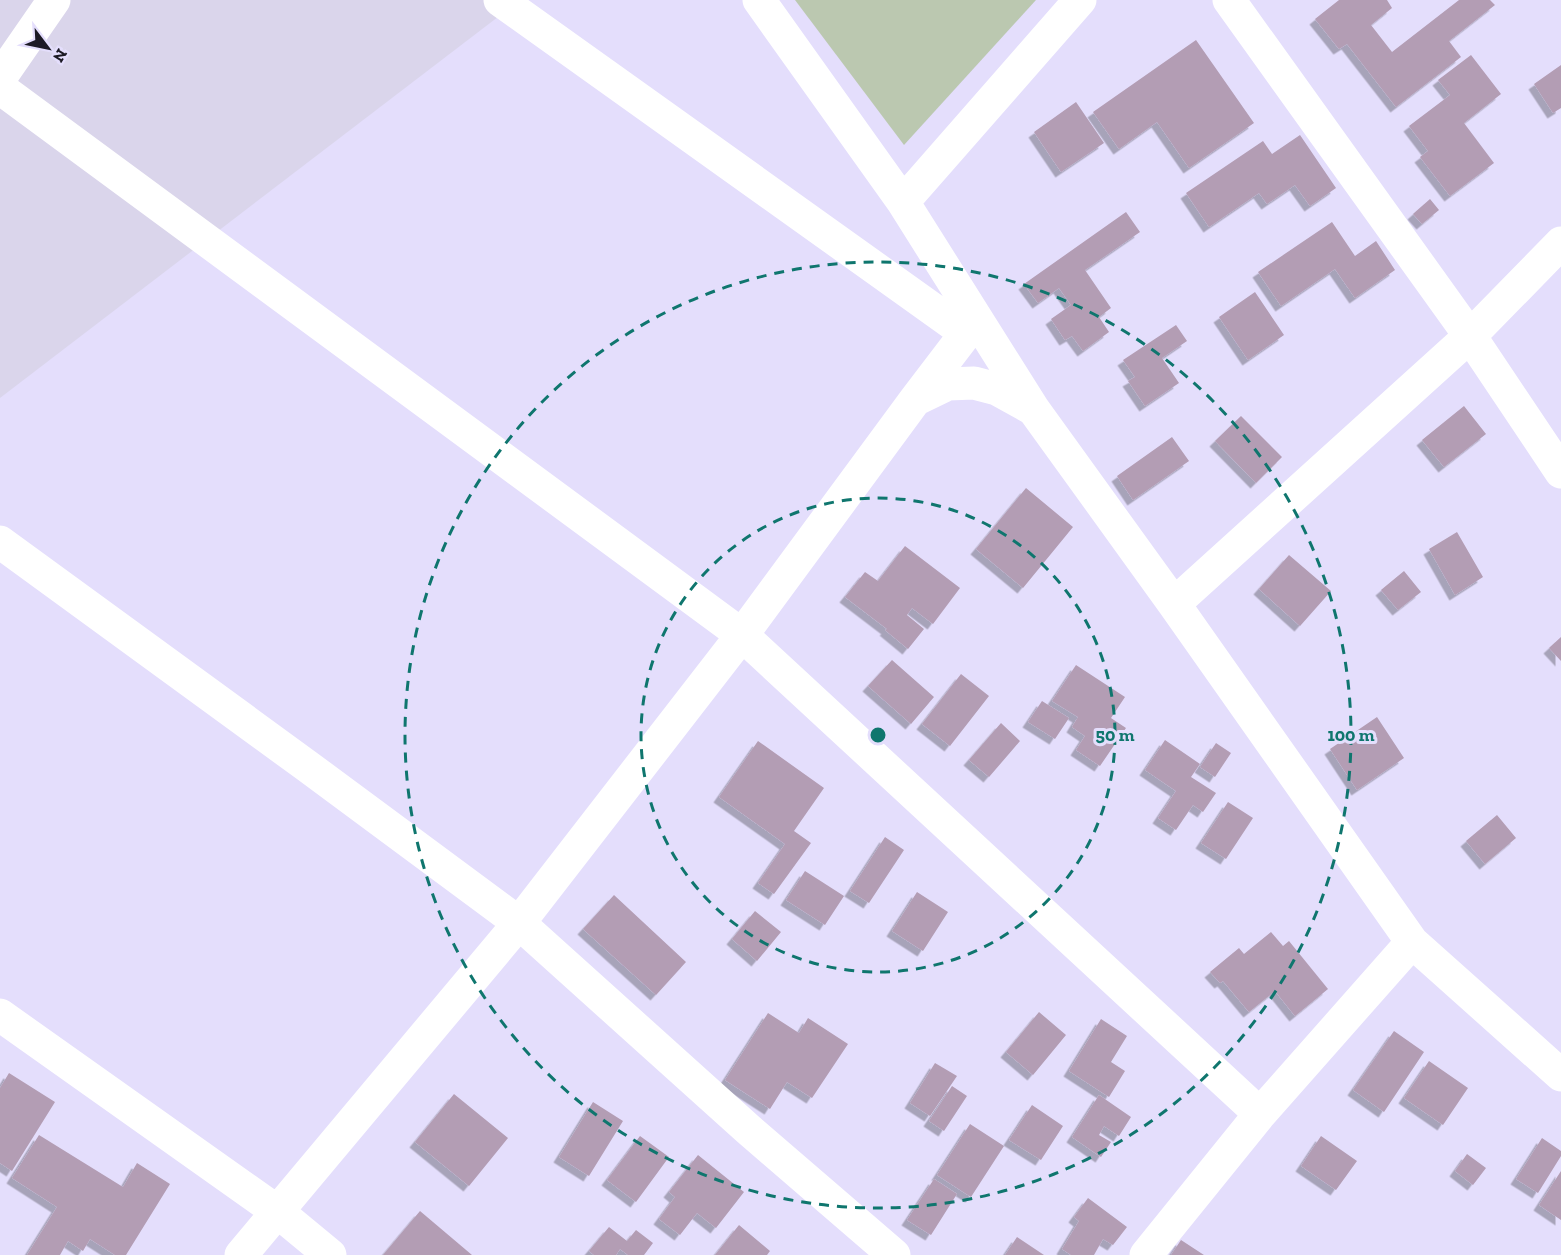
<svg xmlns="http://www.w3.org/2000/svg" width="1561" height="1255" viewBox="0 0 1561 1255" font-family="'Zilla Slab',serif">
	<defs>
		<filter id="shadow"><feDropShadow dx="-5.5" dy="5.5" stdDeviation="0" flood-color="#0004"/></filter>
	</defs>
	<rect width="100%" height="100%" fill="#e4defc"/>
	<path fill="#dad5eb" d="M 0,0 L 520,0 L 0,398 Z"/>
	<path fill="#bbc8b0" d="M 795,0 L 1036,0 L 904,145 Z"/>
	<path fill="#b39db4" filter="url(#shadow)" d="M 1339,0 L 1387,0 L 1392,8 L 1371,25 L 1392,52 L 1459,0 L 1490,0 L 1495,5 L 1449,41 L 1461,57 L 1396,107 L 1347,44 L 1339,49 L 1315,19 Z
		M 1196,40 L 1254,123 L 1189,168 L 1157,122 L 1119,149 L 1093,112 Z
		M 1471,55 L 1501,94 L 1464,123 L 1494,163 L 1450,196 L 1420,157 L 1428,151 L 1409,126 L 1450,95 L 1438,80 Z
		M 1561,65 L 1561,108 L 1553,113 L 1534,84 Z
		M 1076,102 L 1104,143 L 1061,172 L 1034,132 Z
		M 1300,135 L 1336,188 L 1310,206 L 1295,185 L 1267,204 L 1259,193 L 1209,227 L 1186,193 L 1263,141 L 1272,154 Z
		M 1430,199 L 1439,210 L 1422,224 L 1413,214 Z
		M 1126,212 L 1140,232 L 1085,270 L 1111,308 L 1099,317 L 1109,332 L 1083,351 L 1072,336 L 1065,340 L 1051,319 L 1071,305 L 1059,288 L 1038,303 L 1024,284 Z
		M 1332,222 L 1355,256 L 1376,241 L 1395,270 L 1355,298 L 1335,269 L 1281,306 L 1258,272 Z
		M 1255,292 L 1284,335 L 1248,360 L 1219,317 Z
		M 1176,325 L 1187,341 L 1162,358 L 1179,383 L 1145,406 L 1128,381 L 1135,377 L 1123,360 Z
		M 1464,406 L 1486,434 L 1444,467 L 1422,440 Z
		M 1241,416 L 1282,457 L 1256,483 L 1215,441 Z
		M 1172,437 L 1189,461 L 1133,500 L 1117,476 Z
		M 1026,488 L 1073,527 L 1023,588 L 976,549 Z
		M 1457,532 L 1483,577 L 1455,595 L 1429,549 Z
		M 905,546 L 960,588 L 933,624 L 912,608 L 907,615 L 924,629 L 908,649 L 885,630 L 887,629 L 845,597 L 865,572 L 878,581 Z
		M 1289,555 L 1331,591 L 1300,626 L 1259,589 Z
		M 1404,571 L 1421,592 L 1398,610 L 1381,590 Z
		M 1561,637 L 1561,661 L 1549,648 Z
		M 892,660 L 934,697 L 911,724 L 868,686 Z
		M 1076,665 L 1125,697 L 1111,718 L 1126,728 L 1100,766 L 1076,750 L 1085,736 L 1072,727 L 1078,717 L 1052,701 Z
		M 961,674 L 989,696 L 950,746 L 922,724 Z
		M 1042,701 L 1069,718 L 1055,739 L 1028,722 Z
		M 1377,717 L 1404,758 L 1357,790 L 1330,749 Z
		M 1001,723 L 1020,741 L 989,777 L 969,760 Z
		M 1165,740 L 1200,764 L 1191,777 L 1216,793 L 1203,812 L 1193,805 L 1176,830 L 1158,818 L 1176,791 L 1145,770 Z
		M 758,741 L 824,788 L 794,831 L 811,843 L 774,894 L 758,883 L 785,844 L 719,797 Z
		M 1216,743 L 1231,753 L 1215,777 L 1200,767 Z
		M 1228,802 L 1253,818 L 1226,859 L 1201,843 Z
		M 1497,815 L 1516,838 L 1485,864 L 1466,841 Z
		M 885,837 L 904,850 L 869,903 L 850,891 Z
		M 805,871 L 844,896 L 825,925 L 786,900 Z
		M 917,892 L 948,912 L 923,951 L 892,931 Z
		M 614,895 L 686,962 L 656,995 L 583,929 Z
		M 755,911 L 781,932 L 757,961 L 732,939 Z
		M 1271,932 L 1283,946 L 1289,941 L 1328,989 L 1295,1016 L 1275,991 L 1249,1012 L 1223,981 L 1220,983 L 1210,972 L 1239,948 L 1244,954 Z
		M 1039,1012 L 1066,1035 L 1033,1075 L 1006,1052 Z
		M 768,1013 L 799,1033 L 808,1018 L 848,1044 L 812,1098 L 787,1082 L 770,1109 L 725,1080 Z
		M 1101,1019 L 1127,1036 L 1111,1062 L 1125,1071 L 1109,1097 L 1069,1071 Z
		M 1394,1031 L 1424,1052 L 1384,1112 L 1353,1090 Z
		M 1429,1061 L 1468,1088 L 1443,1125 L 1404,1098 Z
		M 935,1063 L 957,1076 L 930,1116 L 910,1103 Z
		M 9,1073 L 55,1102 L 12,1171 L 0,1163 L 0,1088 Z
		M 952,1086 L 967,1096 L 944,1131 L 929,1121 Z
		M 454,1094 L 508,1138 L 469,1186 L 415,1142 Z
		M 1099,1095 L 1131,1117 L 1119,1136 L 1104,1126 L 1099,1135 L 1111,1142 L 1101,1157 L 1072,1137 Z
		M 593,1102 L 623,1121 L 589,1176 L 559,1157 Z
		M 1032,1105 L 1063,1126 L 1041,1160 L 1009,1140 Z
		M 970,1124 L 1004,1146 L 971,1197 L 937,1175 Z
		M 39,1135 L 123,1187 L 137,1163 L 170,1184 L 126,1255 L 115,1255 L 90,1239 L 83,1251 L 68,1241 L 60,1255 L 27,1255 L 57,1207 L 12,1178 Z
		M 640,1136 L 669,1157 L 636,1202 L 607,1180 Z
		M 1321,1136 L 1357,1161 L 1336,1190 L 1301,1166 Z
		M 1542,1138 L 1561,1151 L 1561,1156 L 1538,1193 L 1516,1179 Z
		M 1467,1154 L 1486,1168 L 1473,1185 L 1455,1171 Z
		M 698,1155 L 744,1192 L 716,1228 L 697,1213 L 680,1235 L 659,1219 L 675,1197 L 669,1192 Z
		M 1561,1171 L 1561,1220 L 1539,1205 Z
		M 934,1179 L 957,1194 L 931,1235 L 907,1220 Z
		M 1088,1198 L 1127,1227 L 1113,1245 L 1103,1239 L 1094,1255 L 1071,1255 L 1062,1249 L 1079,1221 L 1074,1217 Z
		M 420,1211 L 472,1255 L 383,1255 Z
		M 739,1225 L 770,1251 L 767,1255 L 715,1255 Z
		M 609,1227 L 627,1241 L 636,1230 L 653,1243 L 644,1255 L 628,1255 L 620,1249 L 616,1255 L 594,1255 L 589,1251 Z
		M 1017,1237 L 1044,1255 L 1005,1255 Z
		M 1181,1240 L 1204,1255 L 1171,1255 Z"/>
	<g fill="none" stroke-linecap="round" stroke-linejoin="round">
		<path stroke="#fff" stroke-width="33" d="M 500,0 L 966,333
			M 759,0 L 903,202 L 1034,410 L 1174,604 L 1412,942 L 1561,1075
			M 1229,0 L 1470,336 L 1561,472
			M 0,78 L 54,0
			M 0,88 L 742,635 L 1260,1114
			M 903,202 L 1080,0
			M 917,399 L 948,384 L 974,383 L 997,389 L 1033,409
			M 0,542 L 307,766 L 519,923 L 749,1130 L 894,1255
			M 1174,604 L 1470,336 L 1561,243
			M 0,1015 L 278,1212 L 330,1255
			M 241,1255 L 519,923 L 742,635 L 915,400 L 976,320
			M 1146,1255 L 1260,1114 L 1412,942"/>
	</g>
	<g fill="none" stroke="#0f766e" stroke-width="3" stroke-dasharray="10 8">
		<circle cx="878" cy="735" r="237"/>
		<circle cx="878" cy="735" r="473"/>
	</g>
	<circle cx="878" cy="735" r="9" fill="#0f766e" stroke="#e4defc" stroke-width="3"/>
	<g font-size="18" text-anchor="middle" font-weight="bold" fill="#0f766e" stroke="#e4defc" stroke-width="6" stroke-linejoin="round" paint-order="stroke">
		<text x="1115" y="741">50 m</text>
		<text x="1351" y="741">100 m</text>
	</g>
	<g transform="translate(48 48) rotate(122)" stroke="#e4defc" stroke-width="4.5" paint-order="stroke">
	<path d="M0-4.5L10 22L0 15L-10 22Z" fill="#1c1a25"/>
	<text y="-9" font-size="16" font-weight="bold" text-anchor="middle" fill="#1c1a25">N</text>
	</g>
</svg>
